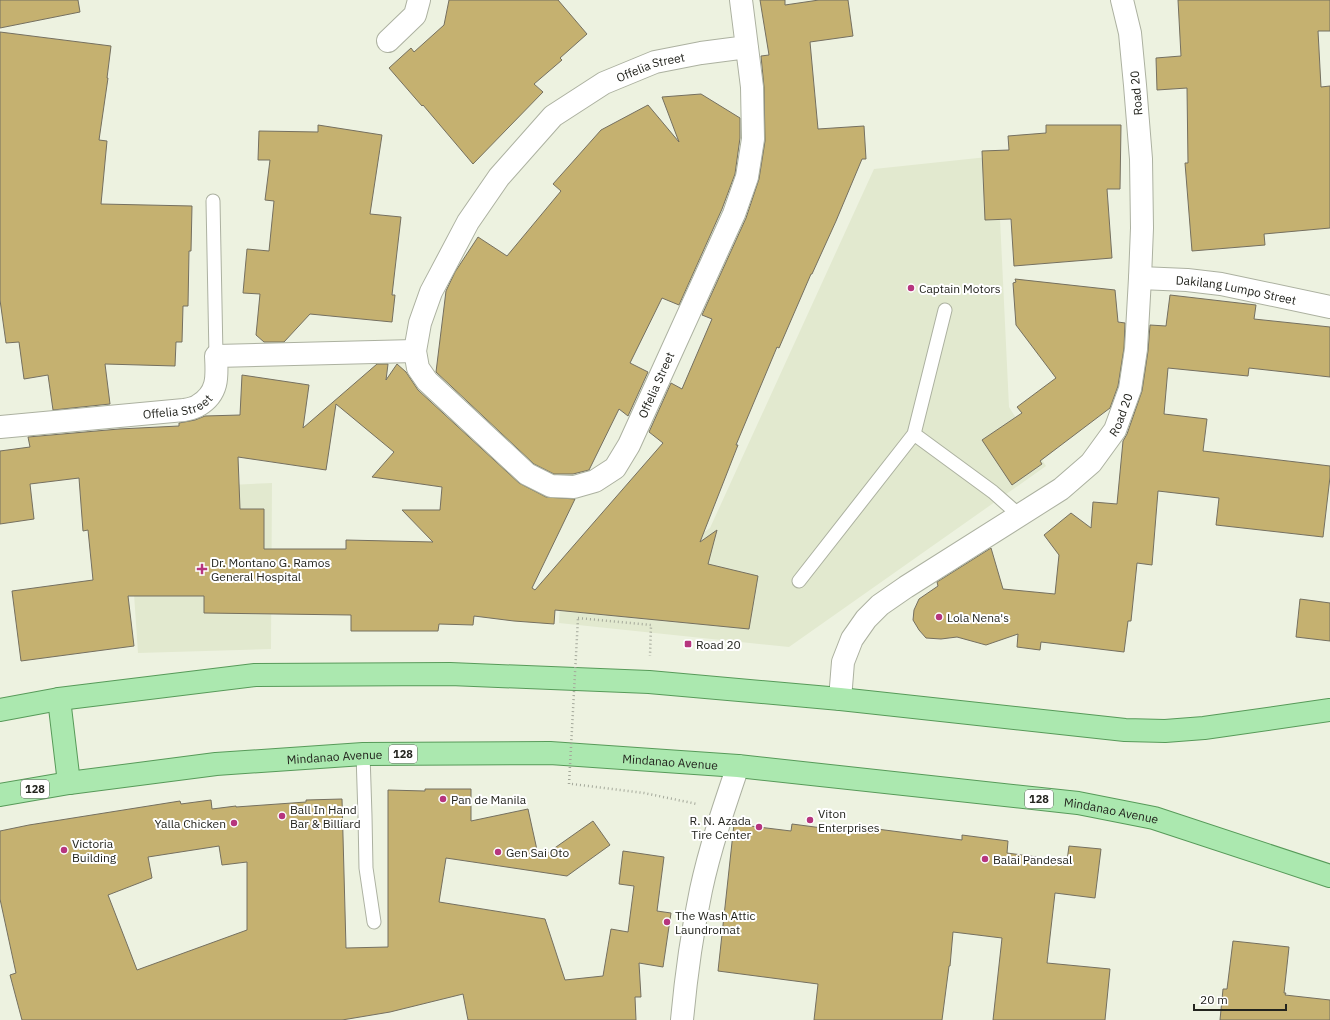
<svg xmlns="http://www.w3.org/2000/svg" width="1330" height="1020" viewBox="0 0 1330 1020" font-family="'IBM Plex Sans',sans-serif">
	<rect width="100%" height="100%" fill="#edf2e0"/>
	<path fill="#e2e9cf" d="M 997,156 L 1009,407 L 1046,466 L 789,647 L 559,623 L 561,580 L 636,581 L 710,528 L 874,169 Z
		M 272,483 L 271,649 L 138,653 L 127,490 Z"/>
	<path fill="#c5b170" stroke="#757060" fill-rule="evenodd" d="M 0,0 L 78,0 L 80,12 L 0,28 Z
		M 449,0 L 558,0 L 587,34 L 560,58 L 562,60 L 534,84 L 543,92 L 473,164 L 423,105 L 422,106 L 389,68 L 411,48 L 414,52 L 444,25 Z
		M 760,0 L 785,0 L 785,5 L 819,0 L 848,0 L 853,36 L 810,42 L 818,129 L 864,126 L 866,159 L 862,159 L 836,221 L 812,274 L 811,274 L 779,348 L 777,347 L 736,445 L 738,445 L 700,542 L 717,530 L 708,564 L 758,576 L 749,629 L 555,610 L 554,624 L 514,621 L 474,616 L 473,625 L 439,624 L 438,631 L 351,631 L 351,615 L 204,613 L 204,596 L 128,596 L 134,646 L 21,661 L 12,591 L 93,580 L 88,530 L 83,531 L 79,478 L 30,484 L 34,519 L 0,524 L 0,451 L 30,447 L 28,437 L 119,429 L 179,426 L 179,423 L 195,420 L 205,416 L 240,415 L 242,375 L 309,385 L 303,428 L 377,364 L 388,364 L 386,380 L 397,364 L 406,372 L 418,390 L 519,483 L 546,497 L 575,499 L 532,588 L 535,590 L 663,443 L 649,432 L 671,383 L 682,389 L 712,319 L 702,315 L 746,218 L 759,179 L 765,141 L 764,87 L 761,56 L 769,55 ZM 336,404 L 394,452 L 372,477 L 442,487 L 440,510 L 402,510 L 433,542 L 346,540 L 346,549 L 264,549 L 264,509 L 240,509 L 238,457 L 326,470 Z
		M 1178,0 L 1330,0 L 1330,31 L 1318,31 L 1321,87 L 1330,86 L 1330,228 L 1264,234 L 1265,245 L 1192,251 L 1185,163 L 1188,163 L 1187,88 L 1157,90 L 1156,58 L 1181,56 Z
		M 0,32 L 111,46 L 107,78 L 108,78 L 99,140 L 107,141 L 101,204 L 192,206 L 191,251 L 189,251 L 188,306 L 183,306 L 182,342 L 176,342 L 175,366 L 105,364 L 110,404 L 53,410 L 48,375 L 24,379 L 19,342 L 6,343 L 0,300 Z
		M 701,94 L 740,118 L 740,138 L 735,174 L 722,209 L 679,305 L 662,298 L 630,363 L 648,372 L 628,416 L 619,409 L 589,470 L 573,474 L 554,474 L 534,464 L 436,372 L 446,291 L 455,272 L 478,237 L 507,256 L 561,191 L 553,184 L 601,130 L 648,105 L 679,142 L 662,97 Z
		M 318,125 L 382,135 L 370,214 L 401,217 L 392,295 L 395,295 L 392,322 L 310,314 L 284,342 L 264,342 L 256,335 L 260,294 L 243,293 L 247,249 L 269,251 L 274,201 L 265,200 L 270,160 L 258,160 L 259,131 L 318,132 Z
		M 1046,125 L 1121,125 L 1120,189 L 1107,189 L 1112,258 L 1014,266 L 1011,219 L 985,220 L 982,151 L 1009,150 L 1008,136 L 1046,133 Z
		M 1015,279 L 1115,290 L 1118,322 L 1125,323 L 1124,348 L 1118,386 L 1110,408 L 1040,461 L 1042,464 L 1012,485 L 982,440 L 1022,413 L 1017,407 L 1056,378 L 1016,325 L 1013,283 L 1016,282 Z
		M 1170,295 L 1256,305 L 1254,319 L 1330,327 L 1330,377 L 1249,368 L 1248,376 L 1168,368 L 1164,414 L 1207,419 L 1203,451 L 1330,466 L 1330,477 L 1323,537 L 1216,525 L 1219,498 L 1158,491 L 1152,565 L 1137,563 L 1131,621 L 1128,621 L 1124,652 L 1041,642 L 1040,650 L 1017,647 L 1018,634 L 986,645 L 957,637 L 941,639 L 926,638 L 919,630 L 913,620 L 914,610 L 919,599 L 938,586 L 937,582 L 991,548 L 1003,589 L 1055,594 L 1059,555 L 1044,535 L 1071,513 L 1091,528 L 1093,502 L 1117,504 L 1123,441 L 1127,434 L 1142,391 L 1148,351 L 1150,325 L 1166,326 Z
		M 1300,599 L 1330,603 L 1330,641 L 1296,637 Z
		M 425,789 L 471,789 L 471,821 L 528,809 L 539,859 L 593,821 L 610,845 L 567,876 L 446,858 L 439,902 L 545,919 L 565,980 L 603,976 L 611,929 L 628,932 L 634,886 L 619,884 L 623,851 L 664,857 L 657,911 L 671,913 L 663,967 L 639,963 L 641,997 L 635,997 L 636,1020 L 468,1020 L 463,994 L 390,1012 L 342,1020 L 22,1020 L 10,975 L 16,973 L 0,899 L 0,831 L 29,825 L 180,801 L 181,804 L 211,800 L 212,809 L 236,806 L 236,807 L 306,802 L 306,800 L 342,799 L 346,948 L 388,947 L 388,790 L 425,791 ZM 219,846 L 222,865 L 247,862 L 247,930 L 137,970 L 108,895 L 152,878 L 148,857 Z
		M 734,824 L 791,831 L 792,824 L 830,829 L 830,825 L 877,829 L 962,840 L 962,835 L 1008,841 L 1007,853 L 1067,861 L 1069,846 L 1101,849 L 1095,898 L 1055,893 L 1047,963 L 1110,969 L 1105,1020 L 993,1020 L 1002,938 L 953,932 L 950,966 L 949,966 L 942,1020 L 814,1020 L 818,984 L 718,971 Z
		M 1233,941 L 1289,947 L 1284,993 L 1286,993 L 1285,995 L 1330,1000 L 1330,1020 L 1220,1020 L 1223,989 L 1227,989 Z"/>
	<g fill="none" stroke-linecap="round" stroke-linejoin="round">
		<defs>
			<path id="service" d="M 213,201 L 216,356
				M 945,310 L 914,434 L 993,492 L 1019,515
				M 799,581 L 914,434
				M 363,754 L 365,816 L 366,868 L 374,922"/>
			<g id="minor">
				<path id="s1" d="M 741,0 L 752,87 L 753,139 L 747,177 L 734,214 L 629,445 L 615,468 L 595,481 L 574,487 L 551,486 L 527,474 L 427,381 L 418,368 L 415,351 L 420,323 L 431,292 L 468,222 L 499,177 L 553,116 L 604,83 L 655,62 L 701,53 L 747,47"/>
				<path d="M 388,41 L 415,15 L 419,0"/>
				<path id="s2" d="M 1140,278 L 1187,280 L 1221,284 L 1330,307"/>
				<path id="s3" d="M 0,427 L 184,410 C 189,409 195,408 199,405 C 219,393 217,375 216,356 L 415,351"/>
			</g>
			<g id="tertiary">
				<path id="s4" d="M 840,699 L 843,662 L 852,639 L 866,619 L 880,605 L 906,587 L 1061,489 L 1091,463 L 1115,430 L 1130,389 L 1136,349 L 1140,278 L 1142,228 L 1141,159 L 1135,85 L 1130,33 L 1122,0"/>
				<path d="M 682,1020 C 686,976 692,933 701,890 C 710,848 724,807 738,766"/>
			</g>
			<g id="primary">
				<path d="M 59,699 L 69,783"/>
				<path d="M 0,710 L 59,699 L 255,675 L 450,674 L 649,682 L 840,699 L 1125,730 L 1165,731 L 1204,728 L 1330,710"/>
				<path id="s5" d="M 0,795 L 69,783 L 216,764 L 363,754 L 550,753 L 738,766 L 1078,803 L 1154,818 L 1330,876"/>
			</g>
		</defs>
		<use href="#service" stroke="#acb1a0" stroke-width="15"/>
		<use href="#minor" stroke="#acb1a0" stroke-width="24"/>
		<use href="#tertiary" stroke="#acb1a0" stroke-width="24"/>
		<use href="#primary" stroke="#579a59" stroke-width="24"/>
		<path stroke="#a4a89a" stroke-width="2.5" stroke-dasharray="1 3" stroke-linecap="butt" d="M 578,618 L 651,625 L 650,656
			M 572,784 L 644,793 L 697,804"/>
		<use href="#service" stroke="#fff" stroke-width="13"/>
		<use href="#minor" stroke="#fff" stroke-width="22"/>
		<use href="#tertiary" stroke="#fff" stroke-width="22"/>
		<use href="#primary" stroke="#abe8af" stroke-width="22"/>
		<path stroke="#a4a89a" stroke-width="2.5" stroke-dasharray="1 3" stroke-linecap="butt" d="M 569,784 L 578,618"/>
	</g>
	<g fill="#b6357e" stroke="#fff" stroke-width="1.5">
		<circle cx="911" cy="288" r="4"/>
		<path d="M200 563h4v4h4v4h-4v4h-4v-4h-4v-4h4z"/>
		<circle cx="939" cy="617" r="4"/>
		<rect x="684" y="640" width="8" height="8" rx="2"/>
		<circle cx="443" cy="799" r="4"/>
		<circle cx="282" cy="816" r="4"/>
		<circle cx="810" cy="820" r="4"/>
		<circle cx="234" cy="823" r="4"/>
		<circle cx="759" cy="827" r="4"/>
		<circle cx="64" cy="850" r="4"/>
		<circle cx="498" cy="852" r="4"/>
		<circle cx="985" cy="859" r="4"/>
		<circle cx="667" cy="922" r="4"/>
	</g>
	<g text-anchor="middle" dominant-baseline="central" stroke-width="4" stroke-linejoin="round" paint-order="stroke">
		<g fill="#fff" stroke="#656662" stroke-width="1">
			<rect x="389" y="745" width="28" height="18" rx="3"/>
			<rect x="21" y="780" width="28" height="18" rx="3"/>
			<rect x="1025" y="790" width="28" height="18" rx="3"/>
		</g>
		<g font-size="11" font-weight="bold" fill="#23241e">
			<text x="403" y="754">128</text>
			<text x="35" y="789">128</text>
			<text x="1039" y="799">128</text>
		</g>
		<g font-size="12" fill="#23241e" stroke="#fff">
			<text stroke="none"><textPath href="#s1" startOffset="1150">Offelia Street</textPath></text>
			<text transform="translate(1136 93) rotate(-95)">Road 20</text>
			<text stroke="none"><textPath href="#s2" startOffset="97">Dakilang Lumpo Street</textPath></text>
			<text transform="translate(656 385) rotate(-66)">Offelia Street</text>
			<text stroke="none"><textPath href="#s3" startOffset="179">Offelia Street</textPath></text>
			<text stroke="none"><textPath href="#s4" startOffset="418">Road 20</textPath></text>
			<text stroke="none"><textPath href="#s5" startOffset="337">Mindanao Avenue</textPath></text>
			<text stroke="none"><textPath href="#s5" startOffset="673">Mindanao Avenue</textPath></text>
			<text stroke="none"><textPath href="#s5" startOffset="1117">Mindanao Avenue</textPath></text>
		</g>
		<g font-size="12" fill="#23241e" stroke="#fff" text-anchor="start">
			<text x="919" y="288">Captain Motors</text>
			<text x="211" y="562">Dr. Montano G. Ramos<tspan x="211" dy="14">General Hospital</tspan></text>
			<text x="947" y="617">Lola Nena's</text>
			<text x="696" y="644">Road 20</text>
			<text x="451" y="799">Pan de Manila</text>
			<text x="290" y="809">Ball In Hand<tspan x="290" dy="14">Bar &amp; Billiard</tspan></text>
			<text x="818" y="813">Viton<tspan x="818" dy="14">Enterprises</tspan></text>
			<text x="751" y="820" text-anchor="end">R. N. Azada<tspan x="751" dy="14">Tire Center</tspan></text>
			<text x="226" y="823" text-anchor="end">Yalla Chicken</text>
			<text x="72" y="843">Victoria<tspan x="72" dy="14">Building</tspan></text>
			<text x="506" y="852">Gen Sai Oto</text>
			<text x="993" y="859">Balai Pandesal</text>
			<text x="675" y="915">The Wash Attic<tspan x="675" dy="14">Laundromat</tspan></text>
		</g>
	</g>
	<path d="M1194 1004v6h92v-6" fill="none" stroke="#23241e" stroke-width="2"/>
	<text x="1200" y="1004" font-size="12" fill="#23241e" stroke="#ffffff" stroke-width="3" paint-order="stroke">20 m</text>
</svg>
